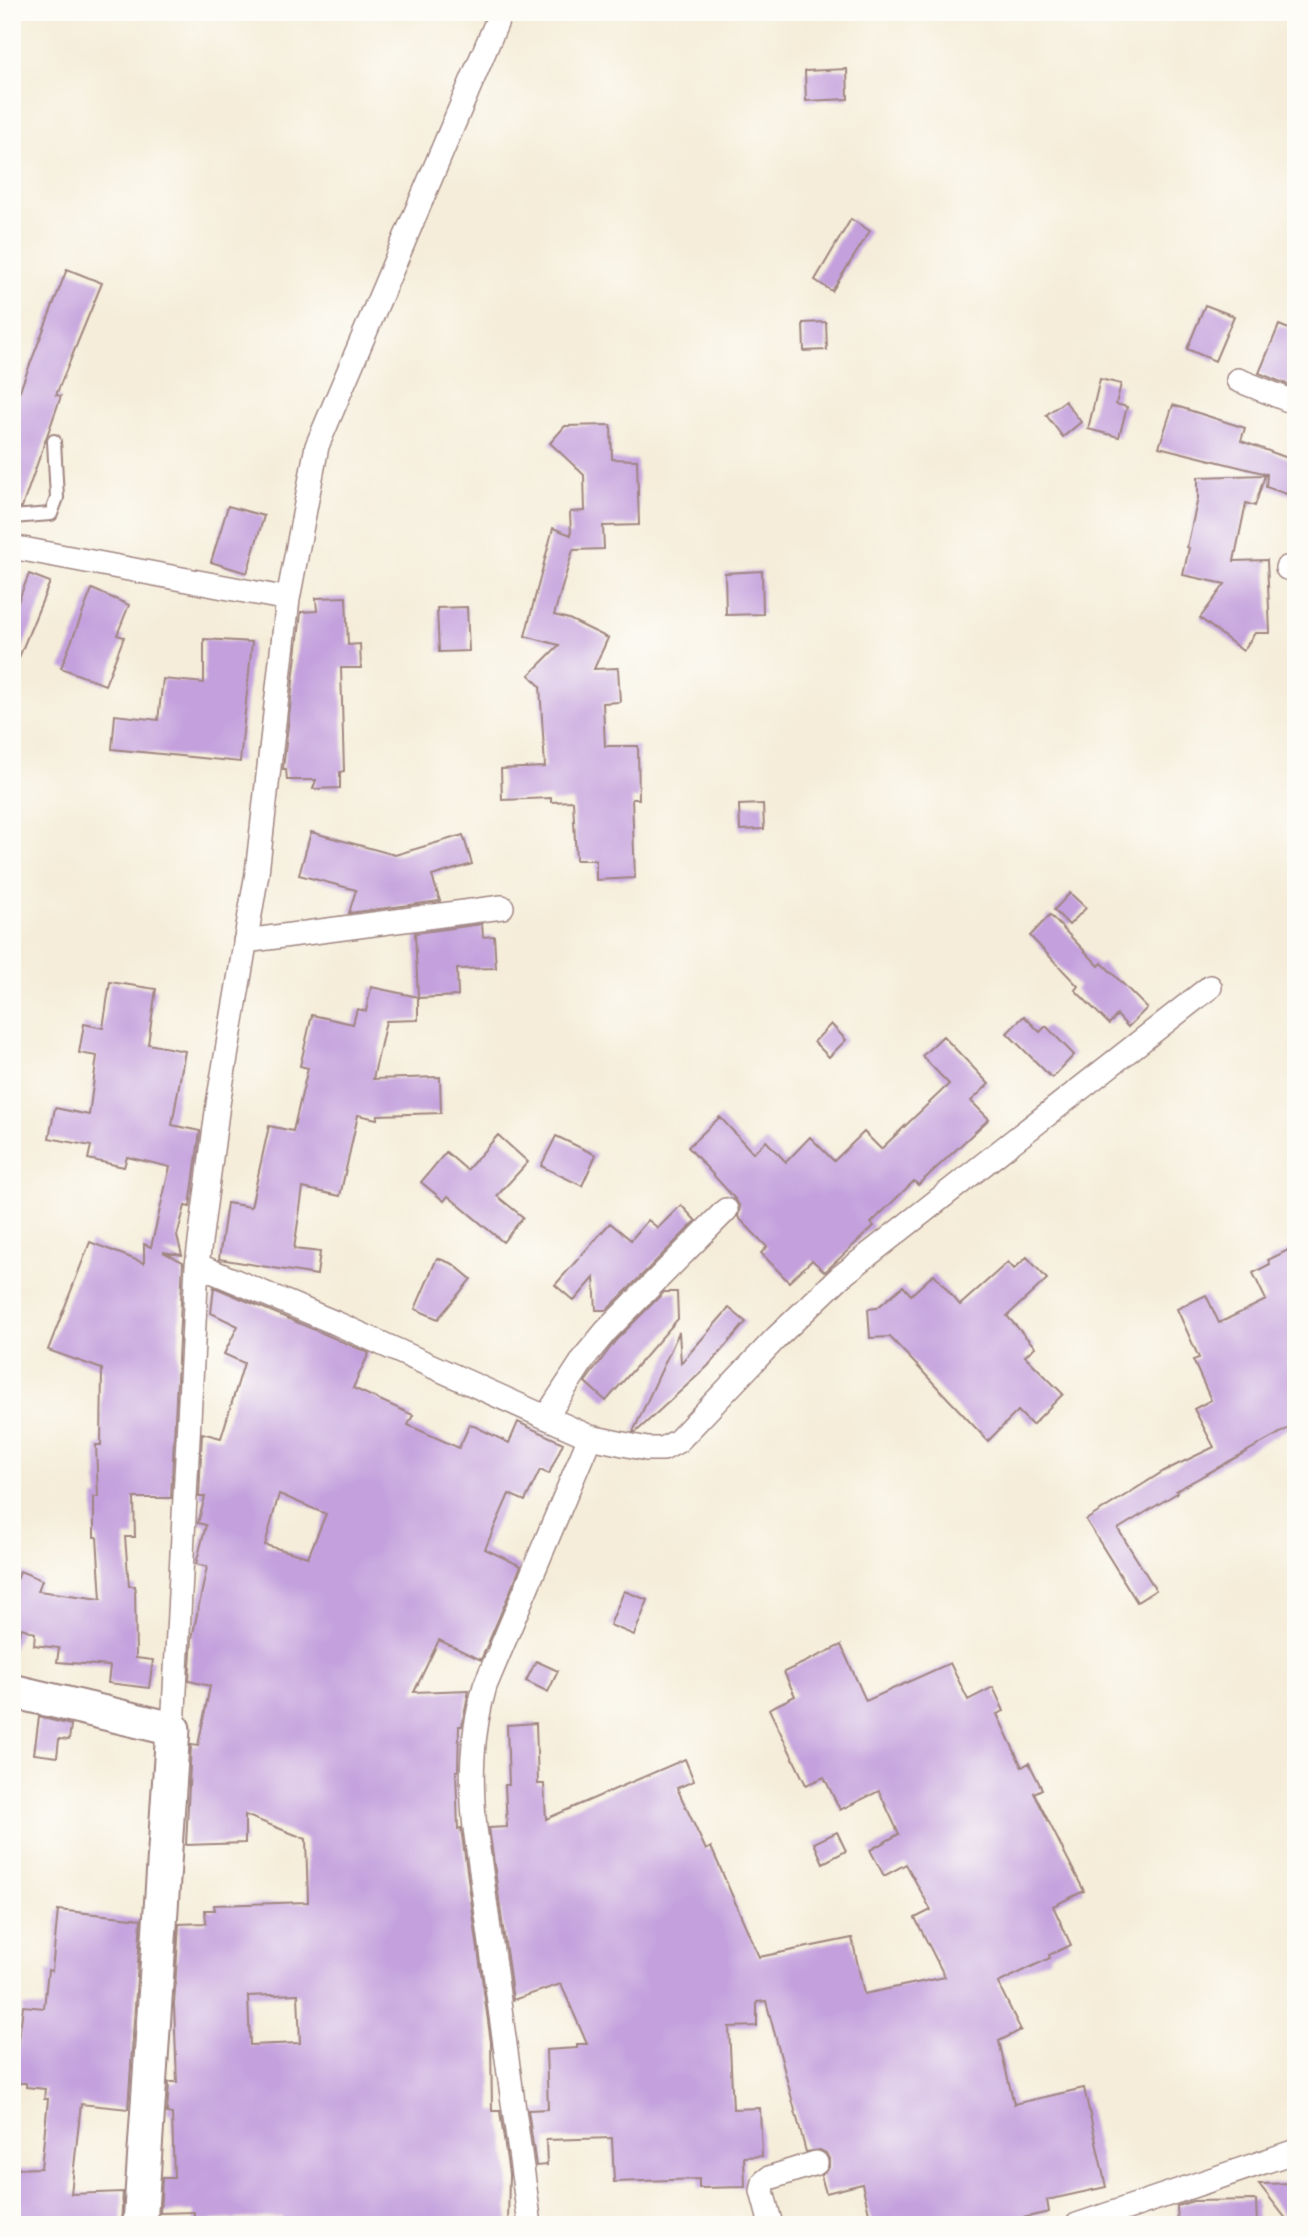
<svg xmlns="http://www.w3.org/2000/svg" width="1308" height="2237" viewBox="0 0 1308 2237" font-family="Alegreya,serif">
	<rect width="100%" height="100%" fill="#fdfcf7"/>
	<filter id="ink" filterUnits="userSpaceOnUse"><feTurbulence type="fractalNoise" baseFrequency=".0143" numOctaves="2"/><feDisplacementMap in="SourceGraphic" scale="14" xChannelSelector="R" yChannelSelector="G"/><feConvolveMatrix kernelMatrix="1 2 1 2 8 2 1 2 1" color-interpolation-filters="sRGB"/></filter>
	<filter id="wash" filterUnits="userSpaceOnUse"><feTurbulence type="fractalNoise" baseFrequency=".00686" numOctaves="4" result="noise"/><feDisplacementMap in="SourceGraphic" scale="28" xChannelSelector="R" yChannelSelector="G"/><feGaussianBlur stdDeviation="1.57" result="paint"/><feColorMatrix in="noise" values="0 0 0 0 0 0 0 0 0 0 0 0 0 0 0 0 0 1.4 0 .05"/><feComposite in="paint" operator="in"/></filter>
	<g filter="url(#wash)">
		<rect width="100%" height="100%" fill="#f5edd9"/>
		<g id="blocks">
			<path fill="#c4a1dd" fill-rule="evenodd" d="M 847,69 L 848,99 L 806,101 L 805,71 Z
				M 851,219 L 870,231 L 832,291 L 815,280 Z
				M 67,269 L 102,283 L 56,395 L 61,396 L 22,507 L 12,508 L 12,411 Z
				M 1205,305 L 1234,316 L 1215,361 L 1187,349 Z
				M 826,322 L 827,350 L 804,351 L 803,323 Z
				M 1279,325 L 1296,332 L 1296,388 L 1259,373 Z
				M 1100,379 L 1121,384 L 1116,404 L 1127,407 L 1119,437 L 1088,429 Z
				M 1065,401 L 1081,422 L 1063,437 L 1046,415 Z
				M 1173,405 L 1245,428 L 1241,441 L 1296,461 L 1296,497 L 1266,487 L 1267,474 L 1159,447 Z
				M 611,425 L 612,459 L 637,460 L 639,525 L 603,526 L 604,549 L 573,550 L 554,615 L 569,619 L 608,638 L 594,669 L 618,668 L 620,702 L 603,703 L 605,746 L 638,746 L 639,799 L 632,799 L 635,878 L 596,880 L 596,860 L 576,860 L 573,801 L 551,802 L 551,798 L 502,800 L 501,769 L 545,767 L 540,686 L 529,675 L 559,645 L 525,636 L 553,528 L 571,535 L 570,512 L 585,511 L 584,475 L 550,443 L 565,426 Z
				M 1265,475 L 1255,506 L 1246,503 L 1234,561 L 1267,560 L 1270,633 L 1255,633 L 1243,651 L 1200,618 L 1225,584 L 1183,575 L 1189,548 L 1187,547 L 1198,498 L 1198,477 Z
				M 228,506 L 264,516 L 247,573 L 211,562 Z
				M 762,571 L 763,614 L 726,615 L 725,573 Z
				M 29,574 L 50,582 L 13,672 L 12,617 Z
				M 92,589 L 129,605 L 117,635 L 124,637 L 105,685 L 61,668 Z
				M 346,597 L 348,645 L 360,644 L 361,668 L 341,668 L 344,771 L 340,772 L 340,788 L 313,789 L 316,780 L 287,780 L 286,769 L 283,769 L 301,612 L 317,611 L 316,598 Z
				M 467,607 L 469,651 L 439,652 L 437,608 Z
				M 204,639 L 252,642 L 240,762 L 112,749 L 115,715 L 158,720 L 163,679 L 204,683 Z
				M 763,804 L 764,829 L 740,830 L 739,805 Z
				M 311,832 L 395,855 L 463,835 L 472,864 L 432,876 L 440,901 L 349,913 L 356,890 L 299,875 Z
				M 1070,893 L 1086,908 L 1069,925 L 1054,910 Z
				M 1050,915 L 1099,966 L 1102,963 L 1147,1008 L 1128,1027 L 1117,1015 L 1109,1024 L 1075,990 L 1078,986 L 1030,936 Z
				M 482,924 L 483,937 L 494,936 L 496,968 L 457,969 L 458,996 L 418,998 L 418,1020 L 386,1021 L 373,1079 L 440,1077 L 441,1113 L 378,1115 L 377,1119 L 358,1115 L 340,1196 L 303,1188 L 294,1249 L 320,1252 L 317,1275 L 219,1259 L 227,1203 L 251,1207 L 269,1126 L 293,1131 L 308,1068 L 300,1066 L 312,1015 L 353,1024 L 357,1009 L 366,1011 L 371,987 L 418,997 L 415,933 Z
				M 110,982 L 156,989 L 148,1044 L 185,1051 L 172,1125 L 200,1131 L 190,1207 L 185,1206 L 177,1236 L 182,1255 L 163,1252 L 183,1262 L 171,1498 L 134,1498 L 135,1537 L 125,1537 L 129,1586 L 135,1586 L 136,1658 L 153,1660 L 149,1688 L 108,1683 L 110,1666 L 57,1662 L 59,1648 L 34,1645 L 35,1633 L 22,1628 L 12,1651 L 12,1575 L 18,1578 L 20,1571 L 42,1580 L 38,1591 L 101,1599 L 97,1537 L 94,1537 L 94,1497 L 98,1497 L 96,1445 L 101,1445 L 102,1369 L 48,1350 L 90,1242 L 144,1263 L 144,1244 L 151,1247 L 170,1167 L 127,1157 L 124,1167 L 88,1159 L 91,1146 L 49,1138 L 55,1108 L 89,1115 L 97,1056 L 79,1053 L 84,1024 L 103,1028 Z
				M 1024,1016 L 1040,1032 L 1046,1026 L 1074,1055 L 1052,1078 L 1007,1033 Z
				M 831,1024 L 846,1040 L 829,1057 L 814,1042 Z
				M 943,1036 L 989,1084 L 971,1101 L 989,1119 L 918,1185 L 914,1181 L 871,1223 L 874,1226 L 825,1272 L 812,1260 L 789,1282 L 761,1253 L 767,1247 L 738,1217 L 740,1207 L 736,1200 L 688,1147 L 720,1117 L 753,1153 L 766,1141 L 786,1162 L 810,1137 L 834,1161 L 864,1132 L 881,1149 L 949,1084 L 922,1056 Z
				M 498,1135 L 528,1162 L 497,1196 L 523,1217 L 503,1242 L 448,1196 L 444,1201 L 421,1182 L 446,1152 L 467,1170 Z
				M 556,1136 L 596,1155 L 582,1186 L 541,1166 Z
				M 681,1205 L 696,1221 L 607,1310 L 596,1310 L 594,1278 L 574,1301 L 555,1285 L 610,1223 L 631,1240 L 648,1220 L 658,1228 Z
				M 1296,1246 L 1296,1424 L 1176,1491 L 1177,1493 L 1118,1529 L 1156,1590 L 1137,1602 L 1086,1520 L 1164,1471 L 1214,1447 L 1194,1409 L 1211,1400 L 1193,1360 L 1199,1358 L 1177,1309 L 1206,1295 L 1219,1323 L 1266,1300 L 1253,1273 L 1270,1264 L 1268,1260 Z
				M 1027,1257 L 1047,1279 L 1007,1316 L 1035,1347 L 1025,1356 L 1063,1394 L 1032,1425 L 1018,1411 L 988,1441 L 890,1337 L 870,1338 L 868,1309 L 877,1308 L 903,1286 L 911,1295 L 934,1274 L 960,1305 L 1008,1262 L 1014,1269 Z
				M 437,1258 L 453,1264 L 471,1279 L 438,1319 L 415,1309 Z
				M 214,1287 L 369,1353 L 353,1388 L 413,1415 L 408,1425 L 459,1448 L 470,1424 L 509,1443 L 518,1422 L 563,1443 L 549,1474 L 540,1470 L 525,1501 L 509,1494 L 485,1549 L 521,1566 L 481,1660 L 439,1640 L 414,1692 L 469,1690 L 462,1726 L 459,1726 L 458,1771 L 456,1771 L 458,1829 L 461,1828 L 491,2042 L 492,2111 L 500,2111 L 509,2174 L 508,2225 L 282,2225 L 282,2217 L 194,2221 L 194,2212 L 160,2213 L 162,2178 L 174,2178 L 172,2114 L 167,2113 L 169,2082 L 177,2082 L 174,2005 L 179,1924 L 206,1923 L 205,1910 L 215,1910 L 214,1905 L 308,1902 L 306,1839 L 245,1815 L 245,1843 L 186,1845 L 191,1745 L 198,1746 L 210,1686 L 189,1681 L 192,1638 L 207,1567 L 196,1564 L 206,1525 L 198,1523 L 205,1497 L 199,1497 L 202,1433 L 221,1438 L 244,1363 L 224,1354 L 238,1326 L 211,1313 ZM 279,1494 L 326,1514 L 308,1557 L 265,1545 ZM 298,1994 L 300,2043 L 250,2045 L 248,1996 Z
				M 664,1292 L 677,1292 L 678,1319 L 606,1401 L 585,1382 L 616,1340 Z
				M 729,1308 L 746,1322 L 708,1366 L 636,1432 L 633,1432 L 679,1332 L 681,1363 Z
				M 624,1591 L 648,1600 L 634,1635 L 610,1625 Z
				M 841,1645 L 866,1701 L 950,1663 L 968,1700 L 993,1687 L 1004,1711 L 997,1714 L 1022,1767 L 1029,1763 L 1042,1789 L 1034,1793 L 1084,1891 L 1053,1906 L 1071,1945 L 1049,1955 L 1050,1958 L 998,1983 L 1021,2030 L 999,2041 L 1014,2104 L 1084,2088 L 1106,2187 L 1047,2200 L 1049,2212 L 992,2225 L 872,2225 L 862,2184 L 826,2193 L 821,2176 L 829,2167 L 829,2159 L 826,2153 L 820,2150 L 806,2152 L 766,2001 L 757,2002 L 757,2026 L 729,2027 L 733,2109 L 760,2108 L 762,2156 L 744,2157 L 745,2187 L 699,2188 L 699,2179 L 614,2182 L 612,2138 L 546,2140 L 547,2165 L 536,2166 L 528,2110 L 548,2109 L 546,2050 L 577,2048 L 577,2044 L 587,2044 L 561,1984 L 513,2000 L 489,1828 L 507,1827 L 505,1785 L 509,1785 L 507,1725 L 536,1723 L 538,1784 L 544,1784 L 546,1819 L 685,1759 L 694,1781 L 677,1788 L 706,1850 L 711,1847 L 759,1957 L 852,1938 L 864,1994 L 945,1977 L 915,1918 L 931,1910 L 906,1864 L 884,1876 L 870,1850 L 899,1834 L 879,1791 L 840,1810 L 824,1777 L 806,1785 L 769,1709 L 795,1696 L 784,1672 Z
				M 536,1661 L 558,1671 L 548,1692 L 526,1681 Z
				M 39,1717 L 71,1725 L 69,1740 L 59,1739 L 57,1757 L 34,1754 Z
				M 837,1832 L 846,1851 L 823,1863 L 814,1843 Z
				M 58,1910 L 141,1919 L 128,2109 L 81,2104 L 71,2194 L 123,2192 L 121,2225 L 12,2225 L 12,2169 L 41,2168 L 48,2099 L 44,2099 L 45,2089 L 26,2087 L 26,2083 L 14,2083 L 23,2006 L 44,2008 L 48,1970 L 52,1971 Z
				M 1296,2183 L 1296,2225 L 1291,2225 L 1259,2184 Z
				M 1256,2200 L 1257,2225 L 1178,2225 L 1177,2206 L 1193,2201 Z"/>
		</g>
	</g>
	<g filter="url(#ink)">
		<use href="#blocks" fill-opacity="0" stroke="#a08682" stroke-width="2"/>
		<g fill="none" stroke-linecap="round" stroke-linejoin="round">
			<defs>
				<path id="lane" d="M 12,517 L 51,514 L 57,498 L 54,441"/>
				<path id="street" d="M 1238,380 L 1296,403
					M 12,547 L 288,599
					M 1287,568 L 1296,568
					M 245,941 L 502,907
					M 197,1265 L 338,1324 L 590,1437 L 485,1686 C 471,1734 470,1779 475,1828 L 530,2225
					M 546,1417 L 587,1354 L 606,1331 L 726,1210
					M 590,1437 L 647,1449 L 663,1449 L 678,1441 L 777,1337 L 840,1277 L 1210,987
					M 173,1729 L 197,1265 L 218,1104 L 257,873 L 288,599 L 317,446 L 501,12
					M 771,2225 L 762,2191 L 764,2182 L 769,2178 L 816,2163
					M 1077,2225 L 1296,2151"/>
				<path id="secondary" d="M 12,1691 L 173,1729 L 140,2225"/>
			</defs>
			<use href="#lane" stroke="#a08682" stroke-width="16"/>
			<use href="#street" stroke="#a08682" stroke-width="26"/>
			<use href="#secondary" stroke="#a08682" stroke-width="37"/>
			<use href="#lane" stroke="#fff" stroke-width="12"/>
			<use href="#street" stroke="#fff" stroke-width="23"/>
			<use href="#secondary" stroke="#fff" stroke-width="33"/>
		</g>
	</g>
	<rect width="1308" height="2237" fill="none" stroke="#fdfcf7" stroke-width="42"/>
</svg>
